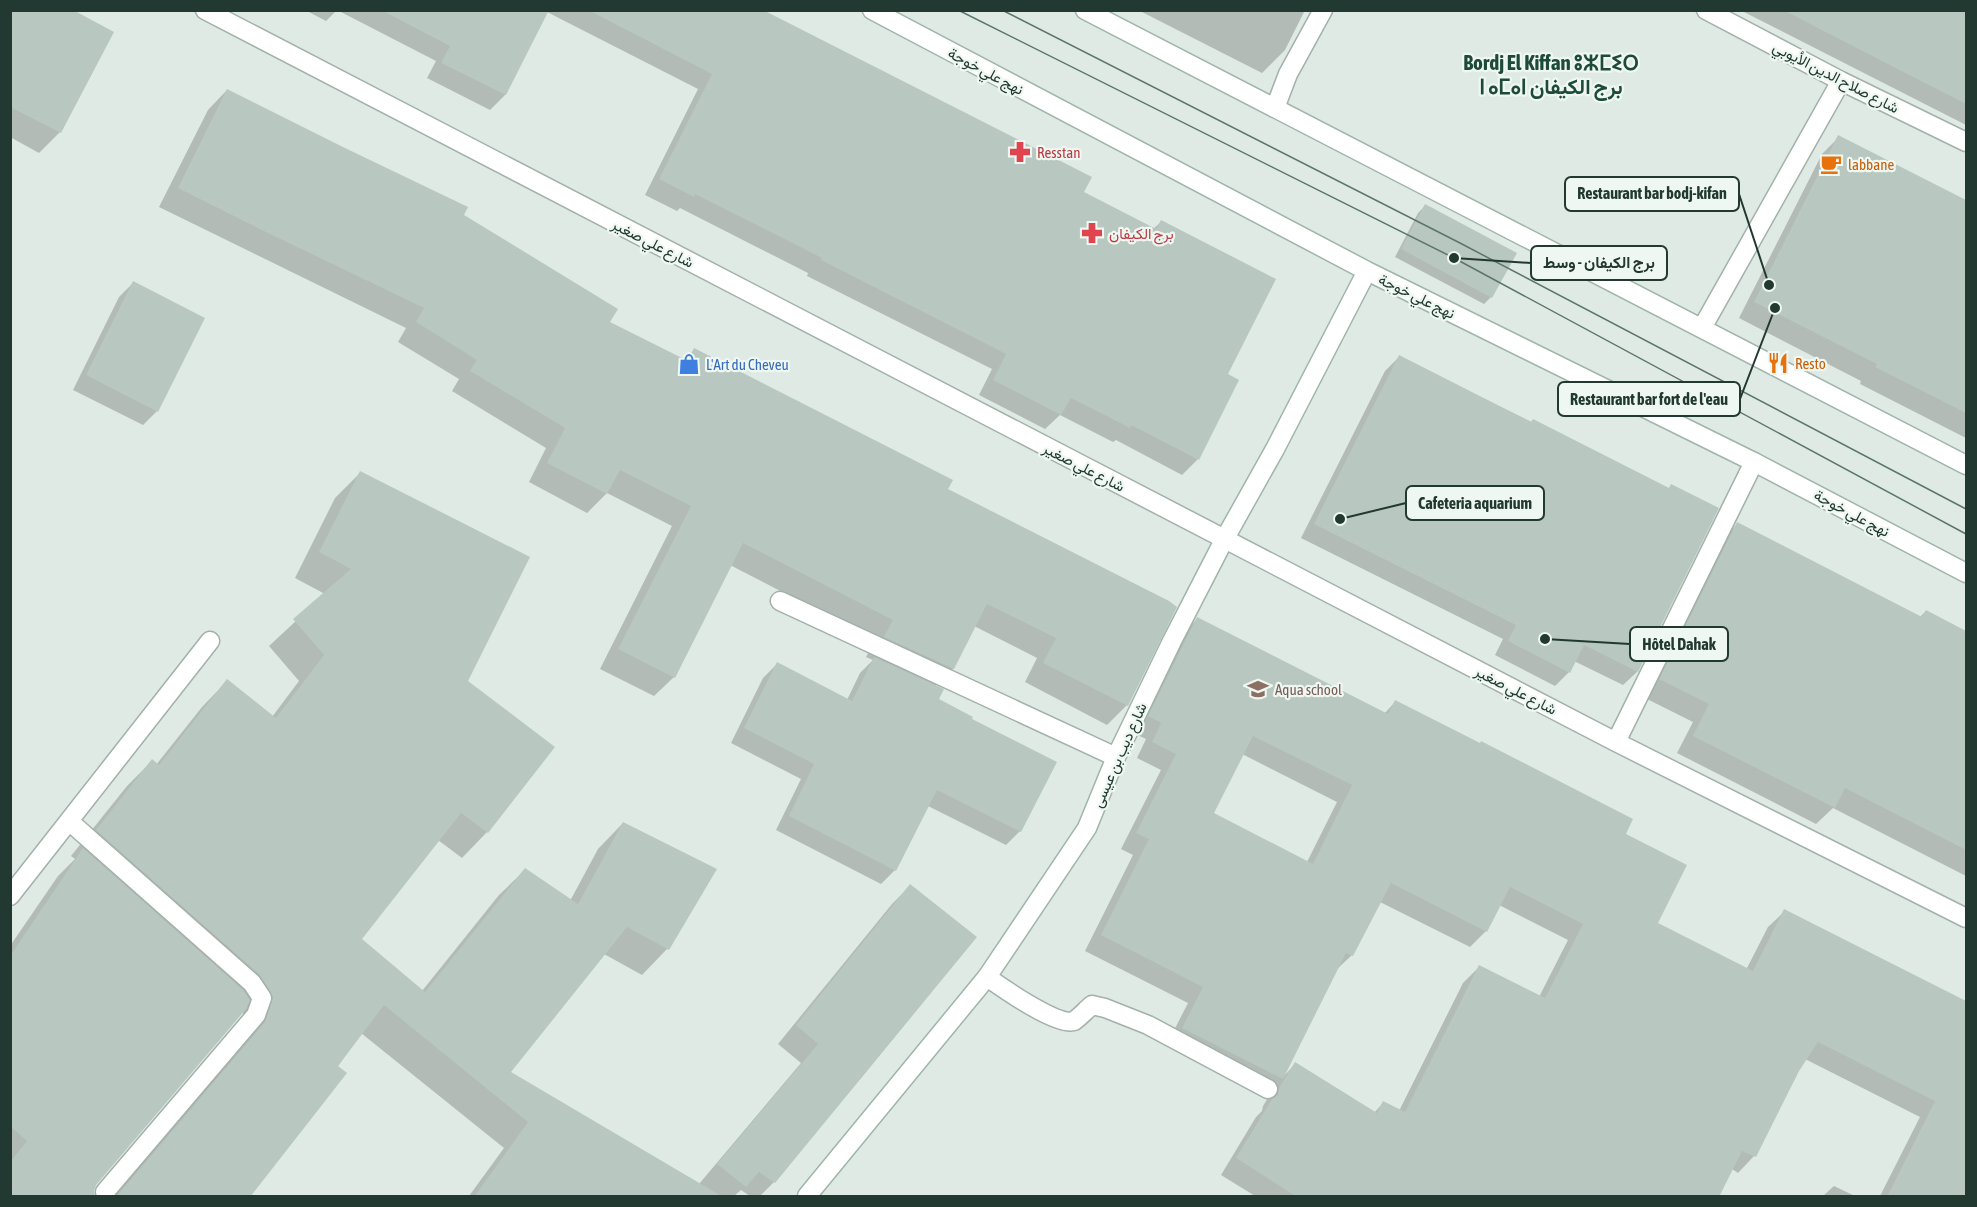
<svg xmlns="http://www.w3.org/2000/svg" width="1977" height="1207" viewBox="0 0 1977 1207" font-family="'Asap Condensed',Vazirmatn,'Noto Sans Tifinagh',sans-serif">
	<rect width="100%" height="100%" fill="#dfeae4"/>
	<path fill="#0003" fill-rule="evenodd" d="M 10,10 L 60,132 L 39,153 L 10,137 Z
		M 305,10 L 337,10 L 326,21 Z
		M 337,10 L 760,10 L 1081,193 L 1153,229 L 1161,222 L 1226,375 L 1237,381 L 1197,460 L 1182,475 L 1116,440 L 1113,442 L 1060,415 L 1045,429 L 979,395 L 992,369 L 807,276 L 808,273 L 680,208 L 677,211 L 645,195 L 698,89 L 547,12 L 505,95 L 490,110 L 427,78 L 436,61 Z
		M 1138,10 L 1305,10 L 1285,50 L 1262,73 Z
		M 1740,10 L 1966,10 L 1966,125 Z
		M 227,90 L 462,216 L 608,323 L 684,361 L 694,350 L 946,490 L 1127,705 L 1107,725 L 1025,682 L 1037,658 L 974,626 L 953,669 L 934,687 L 937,700 L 1020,831 L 1006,845 L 928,806 L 895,870 L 881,884 L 776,830 L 801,779 L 731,743 L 763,678 L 777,664 L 847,700 L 860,673 L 873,660 L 866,657 L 875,640 L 730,565 L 674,677 L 654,696 L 600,669 L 672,526 L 607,493 L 587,513 L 529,482 L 546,448 L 452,391 L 459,379 L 398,342 L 406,328 L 159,207 L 208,110 Z
		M 1839,137 L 1966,202 L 1966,438 L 1860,384 L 1861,381 L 1739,318 L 1822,154 Z
		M 1425,206 L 1515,254 L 1491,297 L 1484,304 L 1395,257 L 1418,213 Z
		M 133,283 L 157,411 L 143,425 L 73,390 L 119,297 Z
		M 1399,357 L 1668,489 L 1671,486 L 1717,509 L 1637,672 L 1623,685 L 1574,661 L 1569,672 L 1555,686 L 1495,655 L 1503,639 L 1301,538 L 1385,371 Z
		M 360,473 L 466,681 L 553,747 L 487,832 L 462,858 L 438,840 L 360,939 L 422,991 L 499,895 L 525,870 L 570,901 L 598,849 L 623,823 L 715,869 L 667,949 L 642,975 L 604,954 L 509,1073 L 699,1184 L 801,1063 L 778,1044 L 892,904 L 910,886 L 975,938 L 861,1078 L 845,1095 L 774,1182 L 760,1196 L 750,1196 L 741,1190 L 734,1196 L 469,1196 L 504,1148 L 361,1033 L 248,1196 L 114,1196 L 241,1046 L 248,1022 L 242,1012 L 10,1196 L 10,946 L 58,876 L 75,859 L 71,856 L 127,786 L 152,761 L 156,765 L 202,707 L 227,681 L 272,717 L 299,681 L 269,646 L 325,594 L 295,578 L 335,498 Z
		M 1737,524 L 1920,617 L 1926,611 L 1966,632 L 1966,876 L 1833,808 L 1816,824 L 1677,753 L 1693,722 L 1643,697 L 1720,541 Z
		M 1197,619 L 1384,714 L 1395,702 L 1624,835 L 1656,924 L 1746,970 L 1768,927 L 1785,911 L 1966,1003 L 1966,1196 L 1880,1196 L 1920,1117 L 1805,1059 L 1754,1156 L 1738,1173 L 1732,1169 L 1718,1196 L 1255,1196 L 1221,1175 L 1256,1117 L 1262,1111 L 1263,1106 L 1275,1086 L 1167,1044 L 1188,1003 L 1085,951 L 1133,855 L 1121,849 L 1161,770 L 1137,758 L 1146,739 L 1133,733 L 1181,635 ZM 1242,754 L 1337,802 L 1307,862 L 1212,814 ZM 1380,902 L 1470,947 L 1486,931 L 1499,905 L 1568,940 L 1539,997 L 1479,967 L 1463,983 L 1399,1111 L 1383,1103 L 1374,1113 L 1295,1064 L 1284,1076 L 1335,971 L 1352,955 Z
		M 1834,1186 L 1855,1196 L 1823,1196 Z"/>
	<path fill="#b8c7bf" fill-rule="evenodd" d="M 10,10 L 73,10 L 114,32 L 61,133 L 10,107 Z
		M 381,10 L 549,10 L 506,95 L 441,63 L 450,46 Z
		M 588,10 L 763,10 L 1092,177 L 1084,192 L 1156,229 L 1161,220 L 1276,279 L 1228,374 L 1239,380 L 1199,460 L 1131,425 L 1130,428 L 1071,398 L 1061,415 L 993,380 L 1006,354 L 821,260 L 822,258 L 695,194 L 694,197 L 659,179 L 712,74 Z
		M 1783,10 L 1966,10 L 1966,104 L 1878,59 Z
		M 227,89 L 345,148 L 468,207 L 464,215 L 618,309 L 610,322 L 688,361 L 694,348 L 953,480 L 948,489 L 1169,601 L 1177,607 L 1128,706 L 1043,663 L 1056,638 L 987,604 L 954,669 L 884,637 L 893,620 L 743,543 L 675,678 L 618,649 L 691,506 L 620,470 L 607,494 L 547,463 L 565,428 L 470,371 L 477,360 L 416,322 L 424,308 L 270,234 L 178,188 Z
		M 1838,135 L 1966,200 L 1966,413 L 1875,367 L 1877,364 L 1754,302 Z
		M 1425,204 L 1517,253 L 1492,298 L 1401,249 Z
		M 133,281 L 205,318 L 158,412 L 86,375 Z
		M 1399,355 L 1531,422 L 1533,419 L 1669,488 L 1671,484 L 1719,508 L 1638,672 L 1584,645 L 1570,673 L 1508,641 L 1516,625 L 1314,524 Z
		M 360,471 L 530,557 L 468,681 L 555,747 L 488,833 L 461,813 L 362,939 L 425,992 L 525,868 L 578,904 L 623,822 L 717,869 L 669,950 L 627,927 L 511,1072 L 723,1197 L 474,1197 L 528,1122 L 384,1005 L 338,1066 L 347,1073 L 250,1197 L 116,1197 L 265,1022 L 273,997 L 260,975 L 96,830 L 152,759 L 159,765 L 227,679 L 276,718 L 324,655 L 293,619 L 351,569 L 319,552 Z
		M 1737,522 L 1922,617 L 1926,610 L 1966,631 L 1966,850 L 1845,788 L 1835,808 L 1693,736 L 1709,704 L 1659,679 Z
		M 1197,617 L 1388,714 L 1395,700 L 1480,743 L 1481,741 L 1633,819 L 1626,834 L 1687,865 L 1658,923 L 1753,971 L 1784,909 L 1966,1001 L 1966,1197 L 1887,1197 L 1935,1101 L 1818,1042 L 1799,1071 L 1756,1157 L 1742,1151 L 1719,1197 L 1297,1197 L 1236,1158 L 1272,1099 L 1278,1095 L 1279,1088 L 1295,1062 L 1377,1113 L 1383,1101 L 1405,1112 L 1479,965 L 1545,998 L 1583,924 L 1510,887 L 1487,932 L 1391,883 L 1353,956 L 1346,953 L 1283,1079 L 1182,1028 L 1203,987 L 1101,935 L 1149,839 L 1136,833 L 1176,754 L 1152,742 L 1161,723 L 1148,716 ZM 1253,736 L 1352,785 L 1313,864 L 1214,813 Z
		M 874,657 L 944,689 L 939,699 L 973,717 L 972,719 L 1057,762 L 1021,832 L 937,790 L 896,871 L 789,816 L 814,764 L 744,728 L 777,662 L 852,701 Z
		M 83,848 L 243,990 L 250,1000 L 246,1009 L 96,1185 L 94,1191 L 95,1197 L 10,1197 L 10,1162 L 27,1141 L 10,1126 L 10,956 Z
		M 910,884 L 977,937 L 775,1183 L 759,1172 L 746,1187 L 717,1164 L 818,1044 L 796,1025 Z"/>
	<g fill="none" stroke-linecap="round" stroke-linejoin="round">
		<defs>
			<path id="street" d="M 205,10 L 1616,742 L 1966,918
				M 1706,10 L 1841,81 L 1966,142
				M 1275,108 L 1288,74 L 1323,10
				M 1702,328 L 1841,81
				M 780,601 L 1116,757
				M 1616,742 L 1754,462
				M 69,821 L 252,983 L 262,998 L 256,1015 L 105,1192
				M 10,896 L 210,641
				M 987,977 C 1001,987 1059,1028 1074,1021 C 1080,1017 1086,1010 1092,1005 L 1105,1008 L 1148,1025 L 1268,1089"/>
			<path id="secondary" d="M 872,10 L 1367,271 L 1754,462 L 1966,573
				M 1085,10 L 1966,465
				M 807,1196 L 987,977 L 1087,828 L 1116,757 L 1172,641 L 1224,540 L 1275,449 L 1367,271"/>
		</defs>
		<use href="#street" stroke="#a2b1aa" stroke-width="21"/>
		<use href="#secondary" stroke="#9fb5aa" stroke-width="21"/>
		<use href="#street" stroke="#fff" stroke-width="18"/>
		<use href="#secondary" stroke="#fff" stroke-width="18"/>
		<path stroke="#5b756b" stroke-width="1.5" d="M 958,10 L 1454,258 L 1966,534
			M 1002,10 L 1460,243 L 1966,509"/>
	</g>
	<defs>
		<symbol id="pharmacy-bare" viewBox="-9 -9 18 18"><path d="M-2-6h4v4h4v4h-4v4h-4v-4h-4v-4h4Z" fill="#e0444e" stroke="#eff7f2" stroke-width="2.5" paint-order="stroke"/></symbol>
		<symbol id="cafe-bare" viewBox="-9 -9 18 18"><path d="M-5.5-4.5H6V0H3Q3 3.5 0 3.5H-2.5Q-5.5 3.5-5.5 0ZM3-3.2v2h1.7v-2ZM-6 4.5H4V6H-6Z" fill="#e8710a" stroke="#eff7f2" stroke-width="2.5" paint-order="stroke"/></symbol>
		<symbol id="restaurant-bare" viewBox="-9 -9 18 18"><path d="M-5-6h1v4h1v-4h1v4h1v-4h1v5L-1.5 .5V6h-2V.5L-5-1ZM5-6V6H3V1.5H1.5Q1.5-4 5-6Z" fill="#e8710a" stroke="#eff7f2" stroke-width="2.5" paint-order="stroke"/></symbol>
		<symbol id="shop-bare" viewBox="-9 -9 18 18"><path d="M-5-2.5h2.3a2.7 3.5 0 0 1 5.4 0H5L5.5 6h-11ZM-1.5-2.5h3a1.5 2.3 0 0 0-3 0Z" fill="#3f7fe0" stroke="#eff7f2" stroke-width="2.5" paint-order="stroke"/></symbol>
		<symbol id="school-bare" viewBox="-9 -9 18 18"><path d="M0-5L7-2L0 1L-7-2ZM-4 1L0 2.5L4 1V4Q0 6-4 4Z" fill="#8d6e63" stroke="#eff7f2" stroke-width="2.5" paint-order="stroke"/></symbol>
	</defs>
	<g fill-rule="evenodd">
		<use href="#pharmacy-bare" x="1005" y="137" width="30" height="30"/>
		<use href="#cafe-bare" x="1816" y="149" width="30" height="30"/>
		<use href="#pharmacy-bare" x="1077" y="218" width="30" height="30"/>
		<use href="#restaurant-bare" x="1763" y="348" width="30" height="30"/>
		<use href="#shop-bare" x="674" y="349" width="30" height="30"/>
		<use href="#school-bare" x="1243" y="674" width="30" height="30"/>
	</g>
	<g text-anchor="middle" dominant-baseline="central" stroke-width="4.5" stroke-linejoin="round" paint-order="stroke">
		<g font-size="15" fill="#213930" stroke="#eff7f2">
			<text transform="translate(986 71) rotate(28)">نهج علي خوجة</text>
			<text transform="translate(1836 77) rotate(27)">شارع صلاح الدين الأيوبي</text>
			<text transform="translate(653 243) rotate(27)">شارع علي صغير</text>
			<text transform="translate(1417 296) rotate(26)">نهج علي خوجة</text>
			<text transform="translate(1084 467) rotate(27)">شارع علي صغير</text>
			<text transform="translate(1852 513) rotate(28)">نهج علي خوجة</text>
			<text transform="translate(1516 690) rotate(27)">شارع علي صغير</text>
			<text transform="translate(1119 755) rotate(-66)">شارع ديب بن عيسى</text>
		</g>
		<g font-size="15" fill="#be3a42" stroke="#eff7f2" text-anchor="start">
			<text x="1037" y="152">Resstan</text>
			<text x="1109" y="233">برج الكيفان</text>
		</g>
		<g font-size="15" fill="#c56008" stroke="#eff7f2" text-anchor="start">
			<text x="1848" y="164">labbane</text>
			<text x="1795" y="363">Resto</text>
		</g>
		<g font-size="15" fill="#366cbe" stroke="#eff7f2" text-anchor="start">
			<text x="706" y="364">L'Art du Cheveu</text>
		</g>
		<g font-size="15" fill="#785e54" stroke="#eff7f2" text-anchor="start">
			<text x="1275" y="689">Aqua school</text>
		</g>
		<g font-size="21" font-weight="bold" fill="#1e4a3a" stroke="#eff7f2">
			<text x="1551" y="62">Bordj El Kiffan ⵓⵣⵎⵉⵔ<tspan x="1551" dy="24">ⵏ ⴰⵎⴰⵏ برج الكيفان</tspan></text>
		</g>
	</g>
	<path fill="none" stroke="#213930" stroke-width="2" d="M1769 285L1739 194M1454 258L1531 263M1775 308L1740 399M1340 519L1406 503M1545 639L1630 644"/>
	<g fill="#213930" stroke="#eff7f2" stroke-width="2">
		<circle cx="1769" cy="285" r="6"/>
		<circle cx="1454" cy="258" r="6"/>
		<circle cx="1775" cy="308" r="6"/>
		<circle cx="1340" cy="519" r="6"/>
		<circle cx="1545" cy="639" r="6"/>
	</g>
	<g fill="#eff7f2" stroke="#213930" stroke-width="2">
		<rect x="1565" y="177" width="174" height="34" rx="6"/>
		<rect x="1531" y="246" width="136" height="34" rx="6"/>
		<rect x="1558" y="382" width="182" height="34" rx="6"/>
		<rect x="1406" y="486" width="138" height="34" rx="6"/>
		<rect x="1630" y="627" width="98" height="34" rx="6"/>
	</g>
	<g font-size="16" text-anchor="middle" font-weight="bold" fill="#213930">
		<text x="1652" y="199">Restaurant bar bodj-kifan</text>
		<text x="1599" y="268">برج الكيفان - وسط</text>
		<text x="1649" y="405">Restaurant bar fort de l'eau</text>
		<text x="1475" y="509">Cafeteria aquarium</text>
		<text x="1679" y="650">Hôtel Dahak</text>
	</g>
	<rect width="1977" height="1207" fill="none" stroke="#213930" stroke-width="24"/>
</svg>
